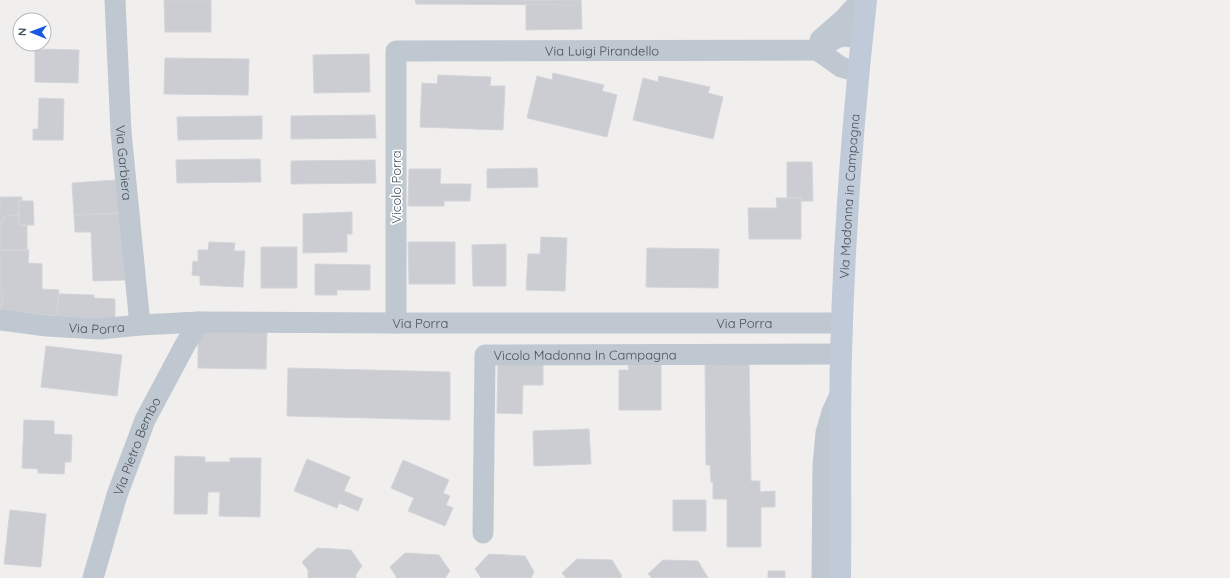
<svg xmlns="http://www.w3.org/2000/svg" width="1230" height="578" viewBox="0 0 1230 578" font-family="Quicksand,sans-serif">
	<rect width="100%" height="100%" fill="#f1efee"/>
	<path fill="#cbcdd3" stroke="#d2d4da" d="M 164,0 L 211,0 L 211,32 L 165,32 Z
		M 415,0 L 578,0 L 576,5 L 416,4 Z
		M 526,0 L 581,0 L 582,29 L 526,30 Z
		M 35,49 L 79,50 L 78,83 L 35,82 Z
		M 369,54 L 370,92 L 314,93 L 313,55 Z
		M 165,58 L 249,59 L 248,95 L 164,94 Z
		M 553,73 L 604,85 L 602,91 L 617,95 L 607,137 L 527,118 L 537,76 L 552,80 Z
		M 438,75 L 491,77 L 490,86 L 505,86 L 503,130 L 420,127 L 422,83 L 437,84 Z
		M 659,76 L 710,87 L 708,93 L 723,97 L 713,139 L 633,120 L 643,78 L 658,82 Z
		M 39,98 L 64,99 L 63,140 L 33,140 L 33,129 L 38,129 Z
		M 375,115 L 376,138 L 291,139 L 291,116 Z
		M 262,116 L 262,139 L 178,140 L 177,117 Z
		M 260,159 L 261,182 L 177,183 L 176,160 Z
		M 375,160 L 376,183 L 291,184 L 291,161 Z
		M 787,162 L 812,162 L 813,201 L 801,201 L 801,198 L 787,198 Z
		M 537,168 L 538,187 L 487,188 L 487,169 Z
		M 409,169 L 441,169 L 440,184 L 471,184 L 470,201 L 444,201 L 444,206 L 408,206 Z
		M 117,180 L 120,213 L 74,215 L 72,183 Z
		M 0,197 L 22,197 L 22,201 L 19,201 L 18,215 L 4,216 L 4,221 L 0,224 Z
		M 776,198 L 801,198 L 801,239 L 749,239 L 748,208 L 777,208 Z
		M 19,201 L 33,201 L 34,225 L 19,225 Z
		M 352,212 L 352,234 L 347,234 L 347,252 L 303,253 L 303,214 Z
		M 123,213 L 125,280 L 93,281 L 91,232 L 75,232 L 74,215 Z
		M 18,215 L 19,225 L 27,225 L 27,250 L 0,250 L 0,224 L 4,221 L 4,216 Z
		M 541,237 L 567,238 L 565,291 L 526,290 L 528,254 L 540,254 Z
		M 209,242 L 235,243 L 234,251 L 245,251 L 243,287 L 200,285 L 200,276 L 192,275 L 193,261 L 198,262 L 198,250 L 208,250 Z
		M 408,242 L 455,242 L 455,284 L 409,284 Z
		M 506,244 L 506,286 L 473,286 L 472,245 Z
		M 261,247 L 297,247 L 297,288 L 261,288 Z
		M 647,248 L 719,249 L 718,288 L 646,287 Z
		M 0,250 L 29,250 L 28,263 L 42,264 L 42,289 L 59,290 L 56,316 L 1,310 L 4,291 L 0,290 Z
		M 315,264 L 370,265 L 370,290 L 337,290 L 337,295 L 315,295 Z
		M 0,290 L 4,291 L 1,310 L 0,310 Z
		M 59,294 L 94,295 L 94,298 L 115,299 L 115,320 L 56,316 Z
		M 198,328 L 267,329 L 266,369 L 198,368 Z
		M 46,346 L 122,355 L 117,396 L 41,387 Z
		M 498,360 L 543,361 L 543,385 L 523,385 L 522,414 L 497,413 Z
		M 749,361 L 751,481 L 760,481 L 760,492 L 775,491 L 775,507 L 761,507 L 761,547 L 727,547 L 727,499 L 713,499 L 713,482 L 711,482 L 710,465 L 706,465 L 705,362 Z
		M 628,365 L 661,365 L 661,410 L 619,410 L 619,370 L 629,370 Z
		M 288,368 L 450,372 L 450,420 L 287,416 Z
		M 24,420 L 54,421 L 54,434 L 72,435 L 71,462 L 65,462 L 64,474 L 38,473 L 38,469 L 22,468 Z
		M 589,429 L 591,464 L 534,466 L 533,431 Z
		M 175,456 L 205,457 L 205,462 L 230,462 L 230,458 L 261,458 L 260,517 L 219,516 L 220,492 L 208,492 L 207,514 L 174,514 Z
		M 307,459 L 350,477 L 344,491 L 363,499 L 358,511 L 339,503 L 337,508 L 294,491 Z
		M 403,460 L 449,480 L 443,493 L 450,496 L 446,505 L 453,508 L 445,526 L 408,511 L 414,498 L 391,488 Z
		M 673,500 L 706,500 L 706,531 L 673,531 Z
		M 10,510 L 46,514 L 41,567 L 4,564 Z
		M 317,548 L 351,550 L 362,566 L 356,574 L 356,578 L 308,578 L 308,570 L 302,562 Z
		M 405,553 L 439,555 L 450,571 L 445,578 L 396,578 L 396,576 L 390,567 Z
		M 489,554 L 525,556 L 534,572 L 531,578 L 481,578 L 475,569 Z
		M 577,559 L 612,560 L 622,576 L 620,578 L 566,578 L 562,573 Z
		M 663,560 L 698,561 L 708,578 L 652,578 L 648,574 Z
		M 768,571 L 785,571 L 785,578 L 768,578 Z"/>
	<g fill="none" stroke-linecap="round" stroke-linejoin="round">
		<g stroke="#bfc7d1" stroke-width="21">
			<path id="s1" d="M 115,0 L 121,132 L 140,325"/>
			<path d="M 820,40 L 844,19 L 861,0"/>
			<path d="M 817,50 L 841,67 L 858,72"/>
			<path id="s2" d="M 0,320 L 47,326 L 100,329 L 140,325 L 199,322 L 396,323 L 842,323"/>
			<path id="s3" d="M 396,323 L 396,51 L 817,50 C 834,39 841,31 861,40"/>
			<path id="s4" d="M 483,533 L 485,355 L 841,354"/>
			<path id="s5" d="M 93,578 L 117,495 L 145,420 L 185,345 L 199,322"/>
			<path d="M 822,578 L 823,465 L 826,433 L 832,412 L 840,395"/>
		</g>
		<path stroke="#c1cad8" stroke-width="22" id="s6" d="M 840,578 C 841,503 839,428 841,354 C 844,236 853,117 866,0"/>
	</g>
	<g text-anchor="middle" dominant-baseline="central" stroke-width="3.5" stroke-linejoin="round" paint-order="stroke">
		<g font-size="13" fill="#47505c" stroke="#fff">
			<text stroke="none"><textPath href="#s3" startOffset="478">Via Luigi Pirandello</textPath></text>
			<text stroke="none"><textPath href="#s1" startOffset="163">Via Garbiera</textPath></text>
			<text transform="translate(396 187) rotate(-90)">Vicolo Porra</text>
			<text stroke="none"><textPath href="#s6" startOffset="382">Via Madonna in Campagna</textPath></text>
			<text stroke="none"><textPath href="#s2" startOffset="421">Via Porra</textPath></text>
			<text stroke="none"><textPath href="#s2" startOffset="745">Via Porra</textPath></text>
			<text stroke="none"><textPath href="#s2" startOffset="97">Via Porra</textPath></text>
			<text stroke="none"><textPath href="#s4" startOffset="278">Vicolo Madonna In Campagna</textPath></text>
			<text stroke="none"><textPath href="#s5" startOffset="139">Via Pietro Bembo</textPath></text>
		</g>
	</g>
	<g transform="translate(32 32) rotate(271)"><circle r="19" fill="#ffffff" stroke="#b5b9be"/>
	<path d="M0-3L7 15L0 10L-7 15Z" fill="#185be2"/>
	<text y="-6" font-size="11" font-weight="bold" text-anchor="middle" fill="#47505c">N</text>
	</g>
</svg>
